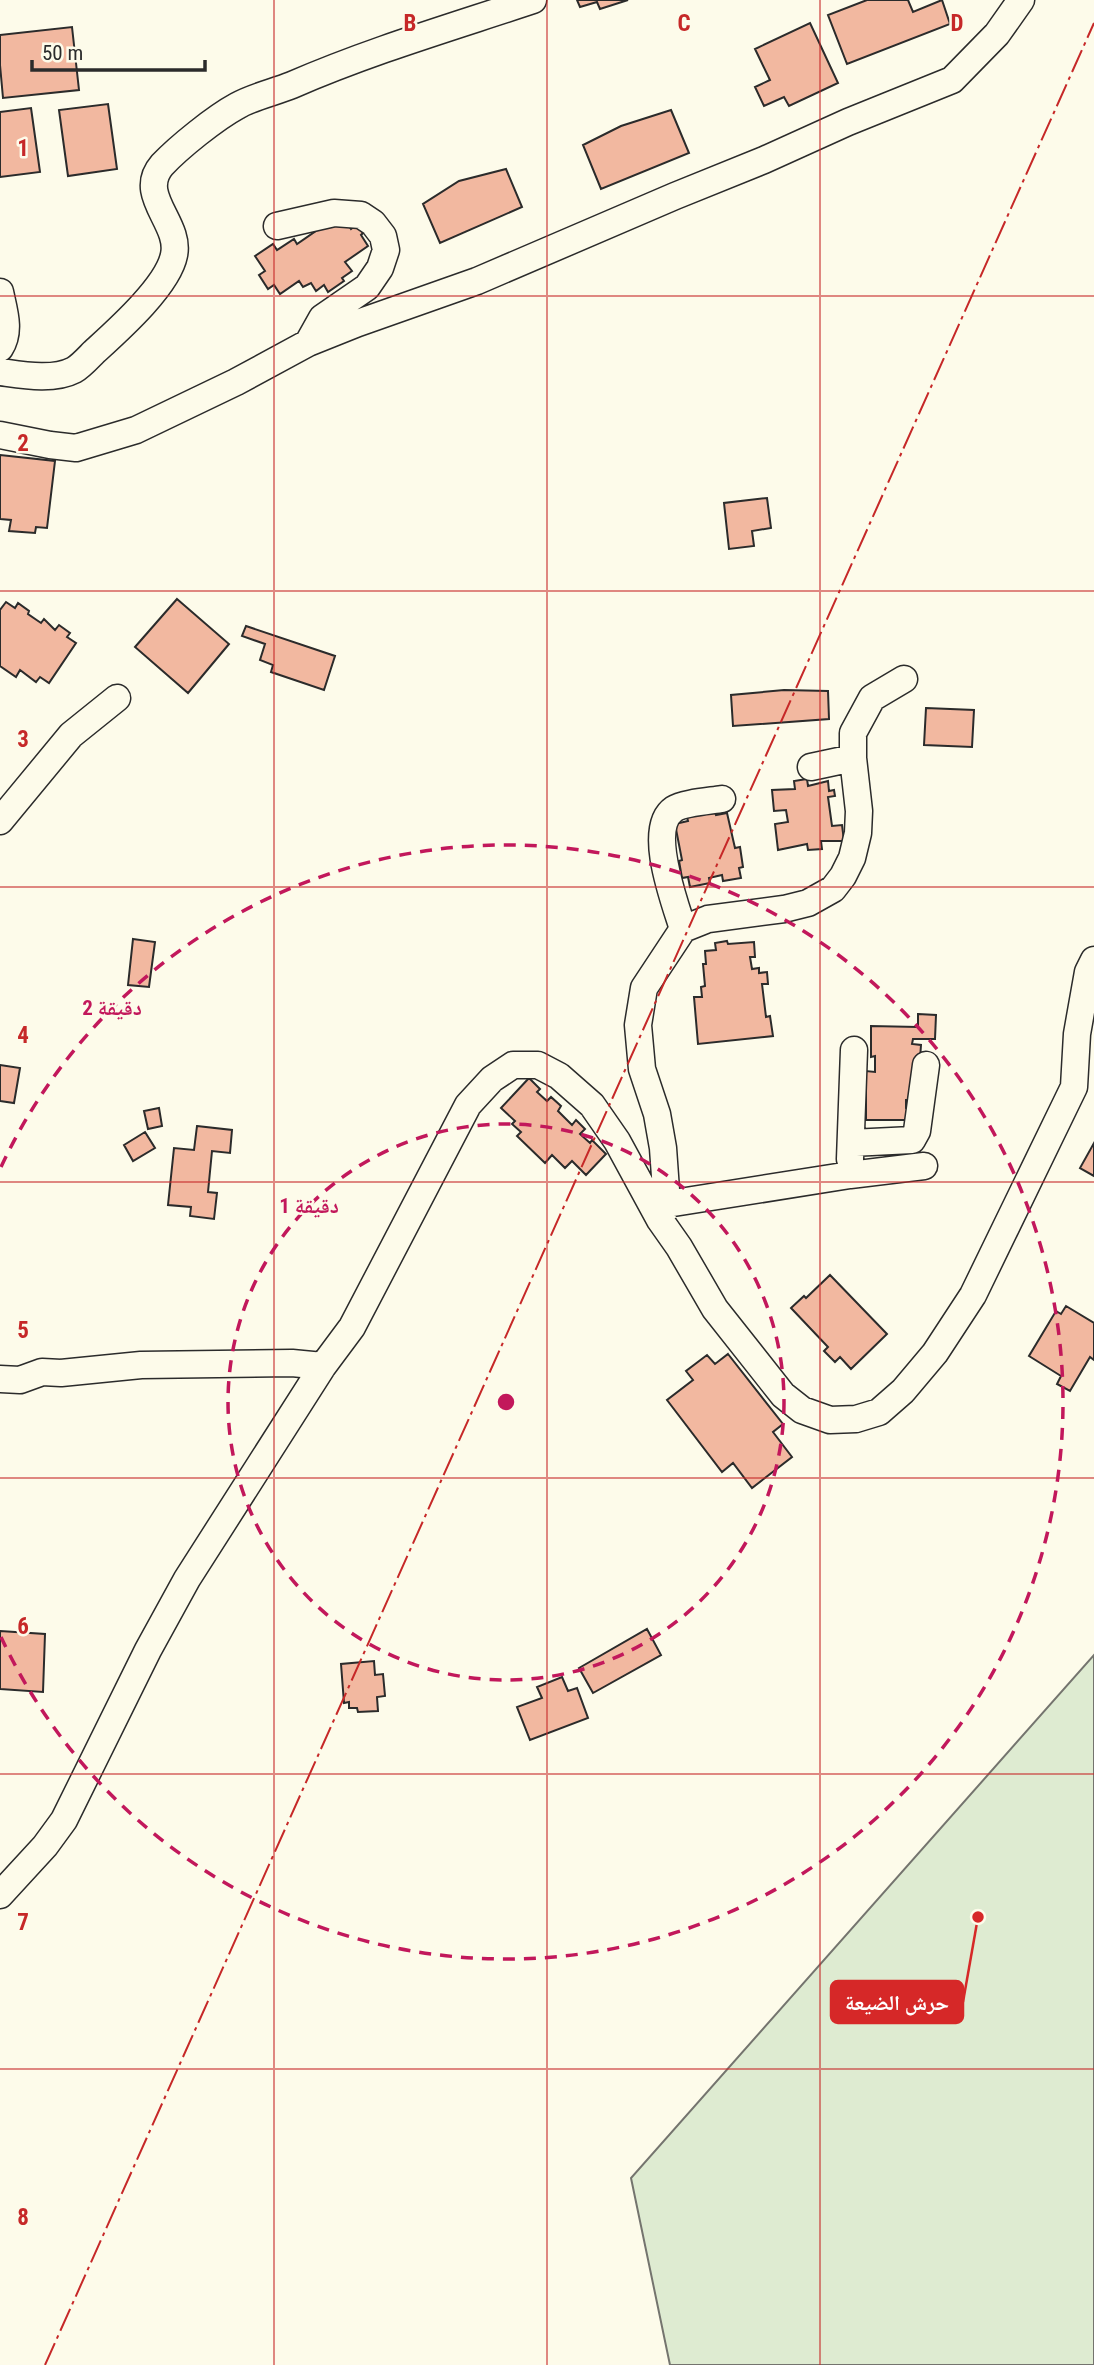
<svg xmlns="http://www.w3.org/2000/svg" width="1094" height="2365" viewBox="0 0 1094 2365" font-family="'Roboto Condensed','Noto Naskh Arabic',sans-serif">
	<rect width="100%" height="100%" fill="#fdfbea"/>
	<path fill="#deebd1" stroke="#74746e" stroke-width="2" d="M 1094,1655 L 1094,2365 L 670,2365 L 631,2178 Z"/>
	<path fill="#f2b8a0" stroke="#2b2b2b" stroke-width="2" d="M 577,0 L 628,0 L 600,9 L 597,2 L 580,7 Z
		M 867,0 L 908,0 L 913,12 L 942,0 L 950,24 L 847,64 L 828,15 Z
		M 810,23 L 838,83 L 789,106 L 784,97 L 764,106 L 755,87 L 770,80 L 755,49 Z
		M 72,27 L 79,90 L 3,98 L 0,65 L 0,35 Z
		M 108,104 L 117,169 L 68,176 L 59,110 Z
		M 31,108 L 40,172 L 0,177 L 0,112 Z
		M 671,110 L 689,153 L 601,189 L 583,145 L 621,126 Z
		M 506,169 L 522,207 L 440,243 L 423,204 L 459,181 Z
		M 344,218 L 351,229 L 357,224 L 363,233 L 361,235 L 368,246 L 345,262 L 352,271 L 342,278 L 344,281 L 328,292 L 324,285 L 316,291 L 311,283 L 303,287 L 299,281 L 280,294 L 274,285 L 268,289 L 259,275 L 265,271 L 255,256 L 273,244 L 277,250 L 294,239 L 297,244 L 329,222 Z
		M 0,455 L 55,461 L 47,528 L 36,527 L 35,533 L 9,531 L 11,520 L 0,519 Z
		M 767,498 L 771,528 L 752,531 L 754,546 L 729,549 L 724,503 Z
		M 177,599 L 229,644 L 188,693 L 135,647 Z
		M 6,602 L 15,608 L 18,603 L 29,611 L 28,614 L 41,623 L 44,619 L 55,630 L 59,625 L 70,633 L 67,637 L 76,643 L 49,683 L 40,677 L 36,682 L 20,670 L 16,677 L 0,666 L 0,610 Z
		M 246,626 L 335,656 L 324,690 L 271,672 L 273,665 L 260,660 L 265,644 L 242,636 Z
		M 784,690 L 828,691 L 829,719 L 733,726 L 731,695 Z
		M 926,708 L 974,710 L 972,747 L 924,745 Z
		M 807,779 L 808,786 L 828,781 L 829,791 L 834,790 L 835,796 L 828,797 L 832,826 L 842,825 L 844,841 L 821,841 L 822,849 L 808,850 L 807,844 L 778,850 L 775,824 L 788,822 L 786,810 L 774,811 L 772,790 L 795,789 L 794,781 Z
		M 715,812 L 716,815 L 727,813 L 735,848 L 740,847 L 743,867 L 739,868 L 741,878 L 723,881 L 722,875 L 709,878 L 710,883 L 690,887 L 688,877 L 682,878 L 679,861 L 682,860 L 675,824 L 688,821 L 687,817 Z
		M 133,939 L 155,942 L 149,987 L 128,985 Z
		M 727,941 L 728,944 L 754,942 L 755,957 L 750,957 L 752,969 L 759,968 L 759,973 L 767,972 L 768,984 L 762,984 L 766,1017 L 770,1016 L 773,1036 L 698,1044 L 694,997 L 702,997 L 701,987 L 705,986 L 703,964 L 706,964 L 705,951 L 716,950 L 715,943 Z
		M 918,1014 L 936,1015 L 935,1039 L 913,1039 L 912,1044 L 921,1045 L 920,1059 L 916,1100 L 906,1100 L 906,1108 L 910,1109 L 910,1120 L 866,1120 L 866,1071 L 875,1072 L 875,1056 L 871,1057 L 871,1026 L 918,1027 Z
		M 0,1065 L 20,1068 L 14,1103 L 0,1101 Z
		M 529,1078 L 540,1089 L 537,1092 L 547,1101 L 551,1097 L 561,1106 L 558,1111 L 572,1125 L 576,1120 L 585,1129 L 580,1134 L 590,1143 L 592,1140 L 606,1154 L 586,1175 L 572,1161 L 565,1168 L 552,1155 L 545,1163 L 517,1136 L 521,1132 L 512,1124 L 515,1121 L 501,1108 Z
		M 159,1108 L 162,1126 L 148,1129 L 144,1111 Z
		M 197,1126 L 232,1130 L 230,1153 L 212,1151 L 208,1192 L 217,1193 L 214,1219 L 190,1216 L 191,1207 L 168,1205 L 174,1148 L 194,1150 Z
		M 145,1132 L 155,1148 L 133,1161 L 124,1145 Z
		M 1094,1143 L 1094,1176 L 1080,1168 Z
		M 830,1275 L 887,1334 L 851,1369 L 840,1357 L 835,1362 L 824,1351 L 828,1347 L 791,1308 L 804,1296 L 806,1298 Z
		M 1066,1306 L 1094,1323 L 1094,1360 L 1090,1357 L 1070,1391 L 1057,1384 L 1061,1376 L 1029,1356 L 1056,1311 L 1061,1314 Z
		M 728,1354 L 783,1424 L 773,1432 L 792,1457 L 752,1488 L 733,1463 L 722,1472 L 667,1400 L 693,1380 L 686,1371 L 707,1355 L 715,1364 Z
		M 647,1629 L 661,1655 L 593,1693 L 579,1668 Z
		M 0,1631 L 45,1634 L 43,1692 L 0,1689 Z
		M 374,1661 L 375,1675 L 383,1674 L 385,1696 L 377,1697 L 378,1711 L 358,1712 L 357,1708 L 349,1708 L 349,1702 L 344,1703 L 341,1664 Z
		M 562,1677 L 568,1691 L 577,1688 L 588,1718 L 530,1740 L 517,1707 L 542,1698 L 537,1687 Z"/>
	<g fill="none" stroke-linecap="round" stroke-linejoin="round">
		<defs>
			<path id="minor" d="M 277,226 L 334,213 L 361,215 L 373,223 L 383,236 L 386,250 L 380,268 L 367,287 L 322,318 L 308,343
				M 0,292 C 4,311 11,331 0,348
				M 0,372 C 22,375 53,381 74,370 C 81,366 88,358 94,352 C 117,331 168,286 174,255 C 181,223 136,195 162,165 C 179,147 215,118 237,106 C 252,97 275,92 292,85 C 370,51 452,27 533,0
				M 0,435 L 50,445 L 76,448 L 136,430 L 236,382 L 308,343 L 358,323 L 477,281 L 675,196 L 764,160 L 848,122 L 952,80 L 997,34 L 1021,0
				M 811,767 L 853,758
				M 0,821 L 71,735 L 117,698
				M 683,929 C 675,903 646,828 674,809 C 683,803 710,801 722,799
				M 851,1143 L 912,1140 L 917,1131 L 926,1065
				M 850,1159 L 854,1050
				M 667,1204 L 850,1175 L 924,1166
				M 660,1220 L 667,1204 L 663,1148 L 657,1114 L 642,1069 L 638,1025 L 644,988 L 683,929 L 708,919 L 784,909 L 808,903 L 833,889 L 843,876 L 852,858 L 858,833 L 859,811 L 853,758 L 853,733 L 872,698 L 904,679
				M 0,1379 L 20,1380 L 42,1372 L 61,1373 L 141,1365 L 292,1363 L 323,1366
				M 0,1895 L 45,1846 L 64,1820 L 148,1650 L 187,1579 L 323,1366 L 352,1327 L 468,1105 L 492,1079 L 513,1065 L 538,1065 L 559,1076 L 592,1105 L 617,1141 L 660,1220 L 679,1247 L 715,1309 L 783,1395 L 802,1410 L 830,1420 L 856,1419 L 879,1412 L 903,1391 L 935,1353 L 973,1295 L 1074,1087 L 1077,1034 L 1088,972 L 1094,960"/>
		</defs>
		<use href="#minor" stroke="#2b2b2b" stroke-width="29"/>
		<use href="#minor" stroke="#fdfbea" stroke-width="26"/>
		<path stroke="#c62828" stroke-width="2" stroke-dasharray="24 5 3.5 5" stroke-linecap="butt" d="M 45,2365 L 1094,23"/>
	</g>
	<path fill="none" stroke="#c62828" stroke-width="2" stroke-opacity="0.55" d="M 274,0 L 274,2365M 547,0 L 547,2365M 820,0 L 820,2365M 0,296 L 1094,296M 0,591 L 1094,591M 0,887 L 1094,887M 0,1182 L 1094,1182M 0,1478 L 1094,1478M 0,1774 L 1094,1774M 0,2069 L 1094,2069"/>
	<g fill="none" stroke="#c2185b" stroke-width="3.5" stroke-dasharray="12 9">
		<circle cx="506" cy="1402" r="278"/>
		<path d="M1 1167A557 557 0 1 1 1 1637"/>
	</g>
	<g font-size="23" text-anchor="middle" font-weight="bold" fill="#c62828" stroke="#fdfbea" stroke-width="5" stroke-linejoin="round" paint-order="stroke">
		<text x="410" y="31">B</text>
		<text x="684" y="31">C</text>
		<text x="957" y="31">D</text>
		<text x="23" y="156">1</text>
		<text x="23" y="451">2</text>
		<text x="23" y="747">3</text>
		<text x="23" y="1043">4</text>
		<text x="23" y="1338">5</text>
		<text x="23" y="1634">6</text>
		<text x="23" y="1930">7</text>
		<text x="23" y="2225">8</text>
	</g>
	<circle cx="506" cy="1402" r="10" fill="#c2185b" stroke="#fdfbea" stroke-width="3.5"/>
	<g font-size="21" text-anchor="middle" font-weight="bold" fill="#c2185b" stroke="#fdfbea" stroke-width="5" stroke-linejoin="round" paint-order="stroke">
		<text x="112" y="1015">2 دقيقة</text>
		<text x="309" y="1213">1 دقيقة</text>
	</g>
	<path fill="none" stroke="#d62828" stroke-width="2.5" d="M978 1917L963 2002"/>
	<circle fill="#d62828" stroke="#fdfbea" stroke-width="2.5" cx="978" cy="1917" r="7"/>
	<rect fill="#d62828" stroke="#d62828" stroke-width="2.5" x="831" y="1981" width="132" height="42" rx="7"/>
	<g font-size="21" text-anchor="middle" font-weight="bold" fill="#fff">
		<text x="897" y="2010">حرش الضيعة</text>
	</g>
	<path d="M32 60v10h173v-10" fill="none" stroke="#2b2b2b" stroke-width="3.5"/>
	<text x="42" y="60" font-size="21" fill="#2b2b2b" stroke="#fdfbea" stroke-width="5" paint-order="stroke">50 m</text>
</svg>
